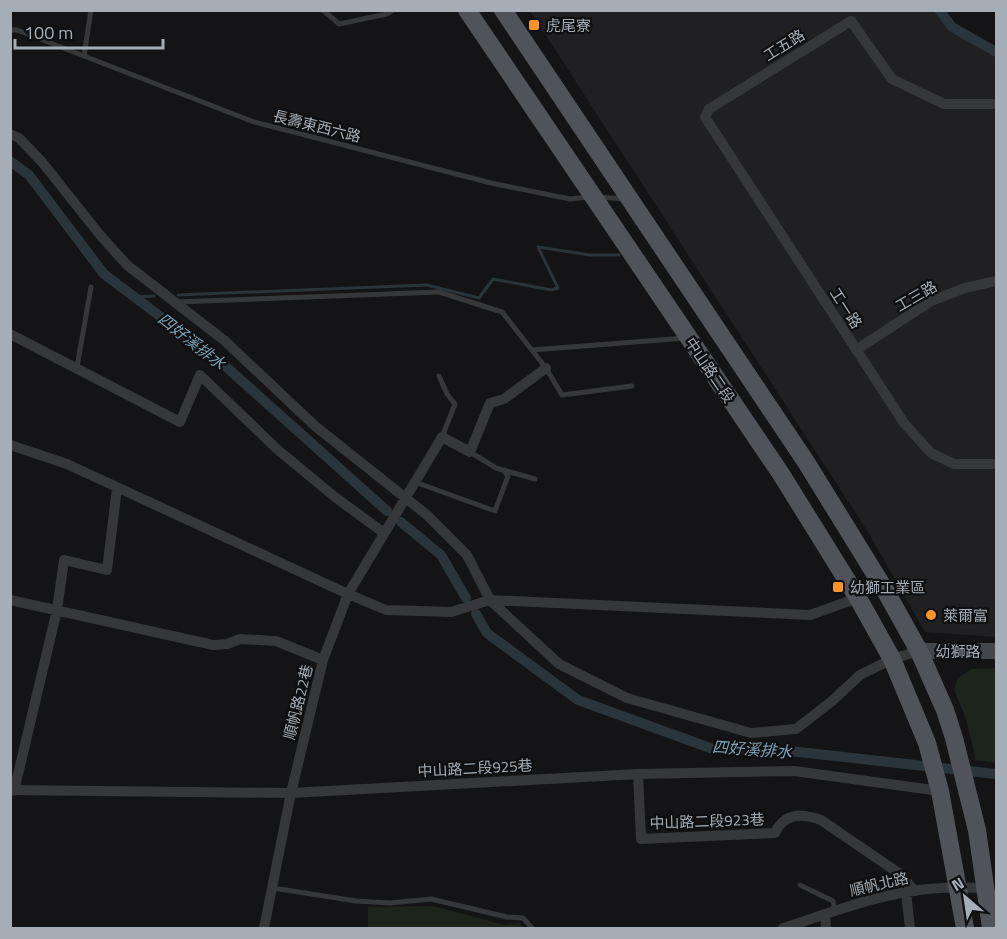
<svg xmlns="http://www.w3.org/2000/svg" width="1007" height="939" viewBox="0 0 1007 939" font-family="'Titillium Web','Noto Sans TC',sans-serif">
	<rect width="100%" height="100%" fill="#141416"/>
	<path fill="#202023" d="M 530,11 L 932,11 L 988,54 L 996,55 L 996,637 L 925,632 L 868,532 Z"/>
	<path fill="#1c241c" d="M 996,668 L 996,763 L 976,760 L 965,716 L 954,690 L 958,678 L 971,669 Z
		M 433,906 L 505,925 L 519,923 L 524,928 L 368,928 L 368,907 Z"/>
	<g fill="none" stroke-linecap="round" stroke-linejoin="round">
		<path stroke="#29353a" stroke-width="3" d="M 178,295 L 427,285 L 479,298 L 493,279 L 551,290 L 558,288 L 538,247 L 590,255 L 619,255
			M 133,297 L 154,296"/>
		<path stroke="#29353a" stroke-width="10" d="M 939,10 L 952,27 L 996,52
			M 10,161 L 29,175 L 104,274 L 223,364 L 387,511
			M 401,522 L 441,555 L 466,598
			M 476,614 L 487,633 L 578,700 L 713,749 L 799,752 L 996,774"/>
		<path stroke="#35373b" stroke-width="5" d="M 323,10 L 339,24 L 387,14 L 393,10
			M 10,30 L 17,30 L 254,122 L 491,183 L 570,199 L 589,197
			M 84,56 L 91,10
			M 598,197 L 625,199
			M 176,302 L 439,292 L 502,312 L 546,368 L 562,395 L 632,386
			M 532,350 L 686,338
			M 77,367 L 91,287
			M 439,376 L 447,394 L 455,404 L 442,437
			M 470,452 L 496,468 L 535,479
			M 415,482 L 495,511 L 508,476 L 503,470
			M 800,885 L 833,901 L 835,911
			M 273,888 L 356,901 L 390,903 L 431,899 L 507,917 L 523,918 L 532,928"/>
		<path stroke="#35373b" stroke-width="10" d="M 996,104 L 944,104 L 892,79 L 851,21 L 709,109 L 705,117 L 904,423 L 931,453 L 954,464 L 996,464
			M 10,134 L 19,138 L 42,162 L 100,235 L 127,265 L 225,341 L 315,426 L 427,515 L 467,555 L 490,600 L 559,664 L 627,698 L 751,733 L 796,729 L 832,701 L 860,675 L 892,659 L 919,651
			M 10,334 L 180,422 L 200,375 L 278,450 L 335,497 L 384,533
			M 856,350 L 931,301 L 965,288 L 996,281
			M 10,445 L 67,464 L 348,594 L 386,610 L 451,612 L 490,600 L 810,615 L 858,598
			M 10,600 L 213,645 L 227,644 L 240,639 L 276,641 L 323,660
			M 638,774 L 641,839 L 775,833 C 784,813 802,813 821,820 L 900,874 L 915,891
			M 10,790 L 291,793 L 638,774 L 794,771 L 940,791
			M 14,791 L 57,610 L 64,560 L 107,570 L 117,488
			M 906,892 L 910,928
			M 825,914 L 826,928
			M 264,928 L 291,793 L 323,660 L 348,594 L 442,437 L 470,452 L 490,403 L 504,399 L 546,368
			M 783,928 C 824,915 865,899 907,892 C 933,887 959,887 985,888"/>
		<path stroke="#43464b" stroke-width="16" d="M 919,651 L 996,651"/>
		<path stroke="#50545a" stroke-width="18" d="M 467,10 L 781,474 L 858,598 L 892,659 L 927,743 L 940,791 L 965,928
			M 503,10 L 806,462 L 885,590 L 919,651 L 945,710 L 954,738 L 977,830 L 991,928"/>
	</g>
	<g fill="#fa9327" stroke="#0f0f11" stroke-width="2">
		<rect x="528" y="19" width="12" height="12" rx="3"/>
		<rect x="832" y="581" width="12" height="12" rx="3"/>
		<circle cx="931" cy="615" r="6"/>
	</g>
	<g text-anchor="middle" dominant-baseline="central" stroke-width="4.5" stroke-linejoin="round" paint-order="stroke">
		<g font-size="15" fill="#a5adb7" stroke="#0f0f11" text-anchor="start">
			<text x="546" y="25">虎尾寮</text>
			<text x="850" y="587">幼獅工業區</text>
			<text x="943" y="615">萊爾富</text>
		</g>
		<g font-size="15" fill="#a5adb7" stroke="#0f0f11">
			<text transform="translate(784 45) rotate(-32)">工五路</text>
			<text transform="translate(317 126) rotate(14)">長壽東西六路</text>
			<text transform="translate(916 296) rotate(-30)">工三路</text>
			<text transform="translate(846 308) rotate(57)">工一路</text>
			<text transform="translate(710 370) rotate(56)">中山路二段</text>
			<text x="958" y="651">幼獅路</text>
			<text transform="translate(298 702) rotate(-76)">順帆路22巷</text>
			<text transform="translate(475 768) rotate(-3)">中山路二段925巷</text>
			<text transform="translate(707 821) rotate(-2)">中山路二段923巷</text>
			<text transform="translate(879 884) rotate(-13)">順帆北路</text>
		</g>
		<g font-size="16" font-style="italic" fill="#7aa1b4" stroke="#0f0f11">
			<text transform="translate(192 341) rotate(38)">四好溪排水</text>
			<text transform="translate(752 749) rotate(4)">四好溪排水</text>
		</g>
	</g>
	<rect width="1007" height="939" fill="none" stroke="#a5adb7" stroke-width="24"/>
	<g transform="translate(965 897) rotate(331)" stroke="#0f0f11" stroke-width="4.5" paint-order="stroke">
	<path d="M0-4.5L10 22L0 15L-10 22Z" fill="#a5adb7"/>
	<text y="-9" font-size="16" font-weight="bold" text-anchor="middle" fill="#a5adb7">N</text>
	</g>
	<path d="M15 39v9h148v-9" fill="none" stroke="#a5adb7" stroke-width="3"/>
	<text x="24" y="39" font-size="18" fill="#a5adb7" stroke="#0f0f11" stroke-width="4.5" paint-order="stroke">100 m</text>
</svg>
